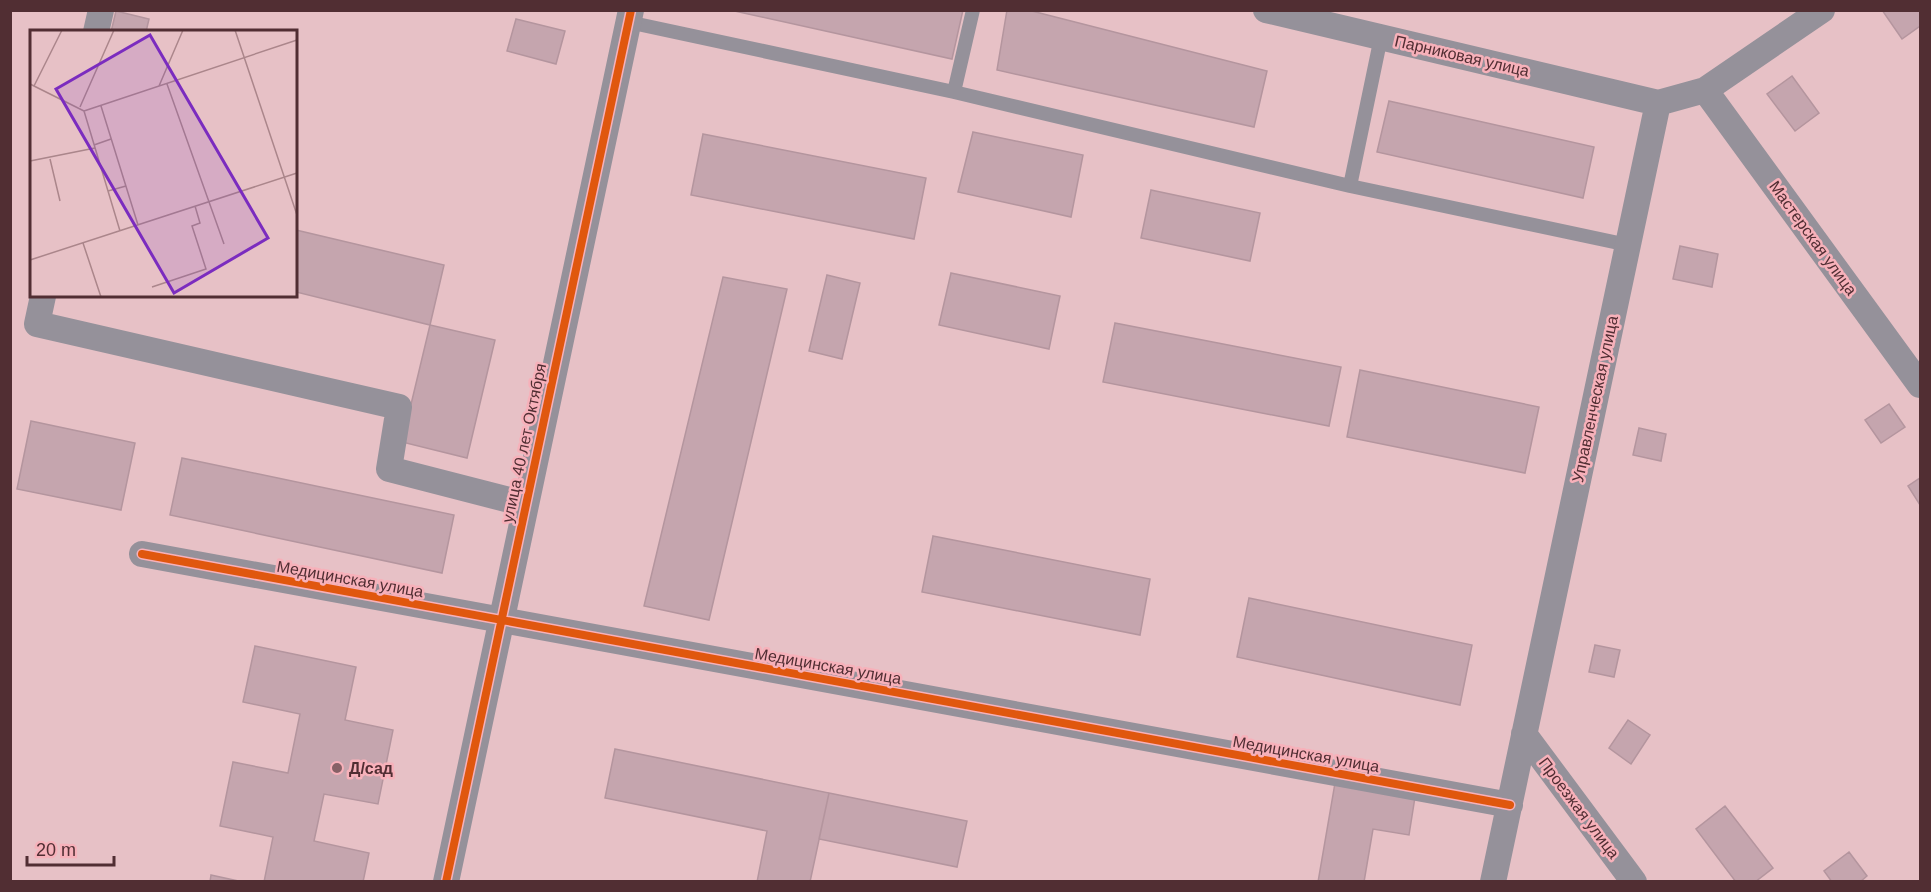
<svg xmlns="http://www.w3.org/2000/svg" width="1931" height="892" viewBox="0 0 1931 892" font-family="Helvetica,sans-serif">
	<rect width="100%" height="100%" fill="#e7c1c6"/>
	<path fill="#c5a5ae" stroke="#b4959e" stroke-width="1.5" d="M 730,10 L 963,10 L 952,59 Z
		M 1007,10 L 1028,10 L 1267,71 L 1254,127 L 997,70 Z
		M 1882,10 L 1920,10 L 1920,26 L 1902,39 Z
		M 116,11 L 149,19 L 146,32 L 111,32 Z
		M 516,19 L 565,31 L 556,64 L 507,51 Z
		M 1792,76 L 1819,113 L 1795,131 L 1767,94 Z
		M 1389,101 L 1594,147 L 1583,198 L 1377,152 Z
		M 973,132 L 1083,155 L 1071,217 L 958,192 Z
		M 703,134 L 926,178 L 914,239 L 691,195 Z
		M 1151,190 L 1260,213 L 1250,261 L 1141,238 Z
		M 296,230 L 444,265 L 430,325 L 296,292 Z
		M 1680,246 L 1718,254 L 1712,287 L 1673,279 Z
		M 951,273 L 1060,296 L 1049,349 L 939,325 Z
		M 827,275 L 860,283 L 842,359 L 809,351 Z
		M 723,277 L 787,289 L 709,620 L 644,606 Z
		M 1115,323 L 1341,367 L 1329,426 L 1103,382 Z
		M 430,325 L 495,340 L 467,458 L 402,442 Z
		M 1360,370 L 1539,407 L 1525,473 L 1347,437 Z
		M 1889,404 L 1905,427 L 1881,443 L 1865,420 Z
		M 31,421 L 135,443 L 121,510 L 17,489 Z
		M 1639,428 L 1666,434 L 1661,461 L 1633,455 Z
		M 182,458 L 454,515 L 442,573 L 170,515 Z
		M 1920,478 L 1920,505 L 1908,486 Z
		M 933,536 L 1150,579 L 1140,635 L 922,592 Z
		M 1249,598 L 1472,645 L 1460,705 L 1237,657 Z
		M 1595,645 L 1620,650 L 1614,677 L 1589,672 Z
		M 255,646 L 356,667 L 345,720 L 393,730 L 378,804 L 324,794 L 314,841 L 369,853 L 363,882 L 264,882 L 273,837 L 220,826 L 233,762 L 288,773 L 300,714 L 243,702 Z
		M 1628,720 L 1650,735 L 1631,764 L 1609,748 Z
		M 615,749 L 829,793 L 810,882 L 757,882 L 767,831 L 605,798 Z
		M 1335,783 L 1415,797 L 1409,835 L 1373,829 L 1364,882 L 1318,882 Z
		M 829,793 L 967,821 L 957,867 L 819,839 Z
		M 1725,806 L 1773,868 L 1755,882 L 1736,882 L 1696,829 Z
		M 1849,852 L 1867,876 L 1860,882 L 1832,882 L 1824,871 Z
		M 211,875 L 243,882 L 210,882 Z"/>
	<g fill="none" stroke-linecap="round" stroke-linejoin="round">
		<path stroke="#95919a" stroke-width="14" d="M 628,22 L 954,92 L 1350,186 L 1628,245
			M 954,92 L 973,10
			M 1350,186 L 1381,37"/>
		<path stroke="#95919a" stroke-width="26" d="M 1266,10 L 1658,103 L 1705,90 L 1822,10
			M 96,32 L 101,10
			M 1705,90 L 1920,385
			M 43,296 L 37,324 L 399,407 L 389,469 L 525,504
			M 142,554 L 1510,805
			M 1524,734 L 1634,882
			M 446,882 L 631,10
			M 1493,882 L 1658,103"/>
		<defs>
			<path id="cycleway" d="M 142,554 L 1510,805
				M 446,882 L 631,10"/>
		</defs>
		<use href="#cycleway" stroke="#f7b1ba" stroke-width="11"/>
		<use href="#cycleway" stroke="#e0570e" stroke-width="8"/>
	</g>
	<circle fill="#866166" stroke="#f7b1ba" stroke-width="2" cx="337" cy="768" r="6"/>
	<g text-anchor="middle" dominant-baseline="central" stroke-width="5" stroke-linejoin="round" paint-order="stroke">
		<g font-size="16" fill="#512e33" stroke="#f7b1ba">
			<text transform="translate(1462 56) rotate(13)">Парниковая улица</text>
			<text transform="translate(1813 238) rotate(54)">Мастерская улица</text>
			<text transform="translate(1595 399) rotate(-78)">Управленческая улица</text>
			<text transform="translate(524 443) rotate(-78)">улица 40 лет Октября</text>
			<text transform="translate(350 579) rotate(10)">Медицинская улица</text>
			<text transform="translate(828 666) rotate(10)">Медицинская улица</text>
			<text transform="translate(1306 754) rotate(10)">Медицинская улица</text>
			<text transform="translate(1579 808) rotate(53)">Проезжая улица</text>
		</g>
		<g font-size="16" font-weight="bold" fill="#512e33" stroke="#f7b1ba" text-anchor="start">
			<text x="349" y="768">Д/сад</text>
		</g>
	</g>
	<g transform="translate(30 30)">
		<rect width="267" height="267" fill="#e7c1c6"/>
		<path fill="none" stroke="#ab868b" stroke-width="1.5" d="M 205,0 L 267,185M 0,54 L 54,81M 137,54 L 194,214M 4,56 L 32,0M 129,56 L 153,0M 71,76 L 108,195M 50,77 L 84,0M 54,81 L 267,10M 54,81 L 90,201M 64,115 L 81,109M 20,129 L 30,171M 0,131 L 65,118M 78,161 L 96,156M 53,213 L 71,267M 0,230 L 267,143M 122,257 L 176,239 L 162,196 L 170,193 L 165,176"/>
		<path fill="#7b2cbf" fill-opacity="0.15" stroke="#7b2cbf" stroke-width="3" d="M 120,5 L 238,208 L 144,263 L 26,59 Z"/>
		<rect width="267" height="267" fill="none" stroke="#512e33" stroke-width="3"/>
	</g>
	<rect width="1931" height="892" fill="none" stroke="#512e33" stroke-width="24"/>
	<path d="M27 856v9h87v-9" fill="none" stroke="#512e33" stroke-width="3"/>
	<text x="36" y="856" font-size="18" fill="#512e33" stroke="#f7b1ba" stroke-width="4.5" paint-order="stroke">20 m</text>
</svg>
